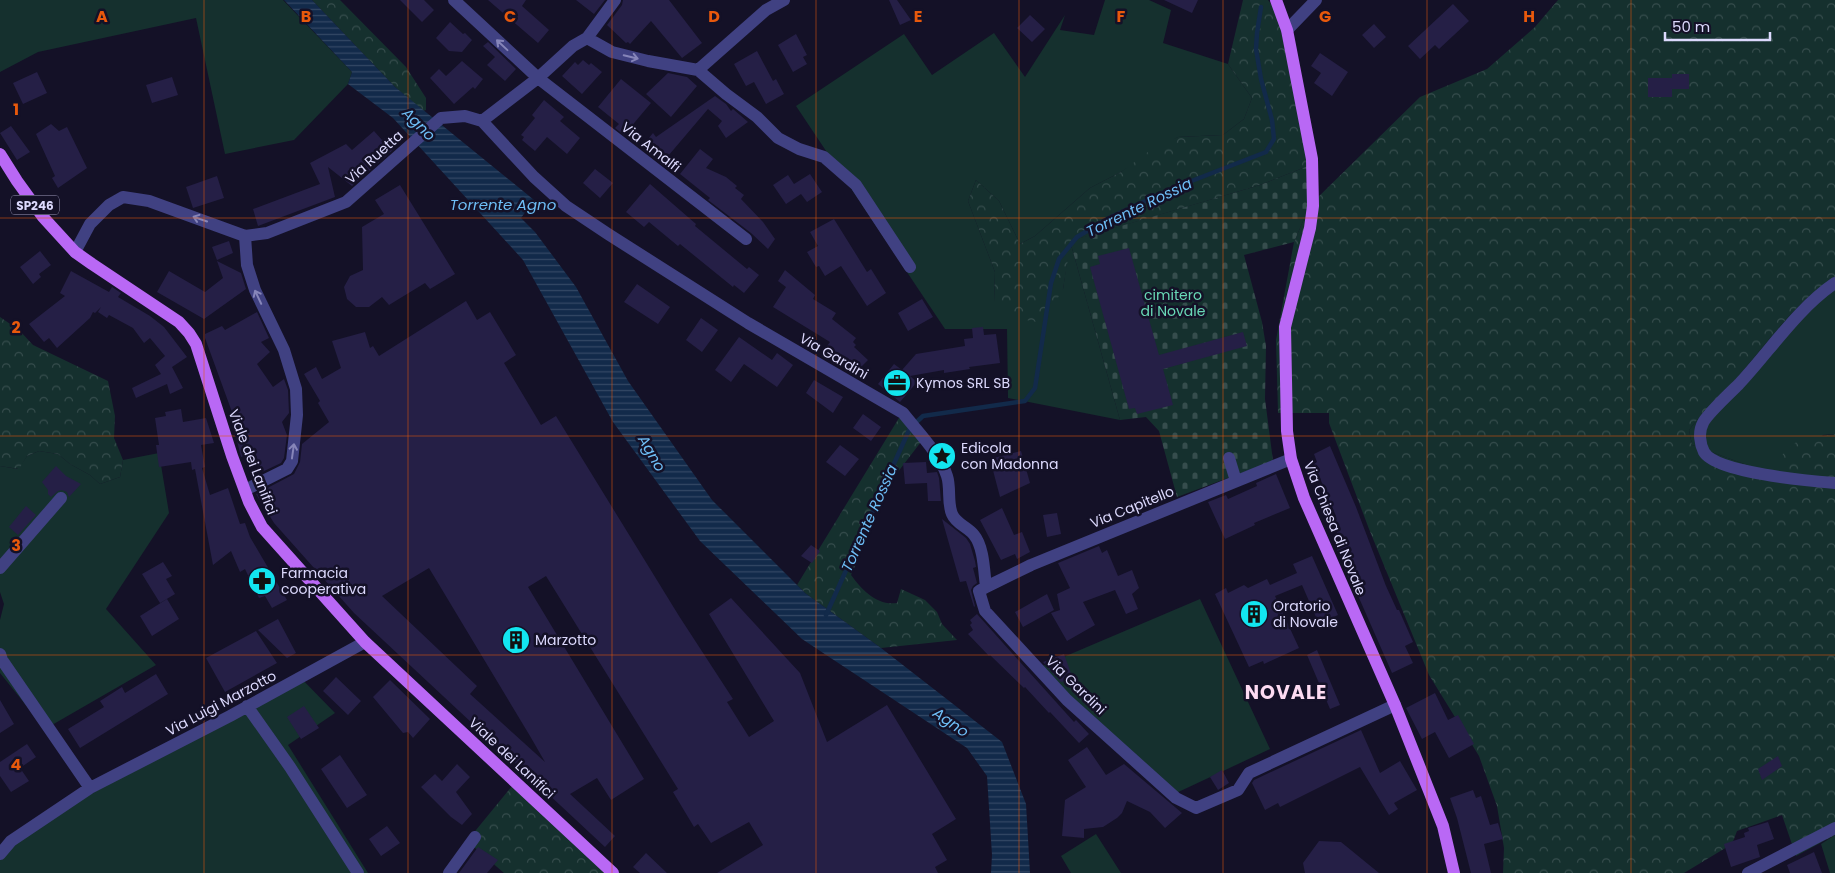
<svg xmlns="http://www.w3.org/2000/svg" width="1835" height="873" viewBox="0 0 1835 873" font-family="Poppins,sans-serif">
	<defs>
		<pattern id="forest-crowns" width="20" height="18" patternUnits="userSpaceOnUse" patternTransform="scale(1.25)"><rect width="20" height="18" fill="#15302e"/><path d="M2 6a3 3 0 1 1 6 0M12 15a3 3 0 1 1 6 0" fill="none" stroke="#364d4d"/></pattern>
		<pattern id="cemetery-stones" width="16" height="16" patternUnits="userSpaceOnUse" patternTransform="scale(1.25)"><rect width="16" height="16" fill="#15302e"/><path d="M2 7V4a2 2 0 0 1 4 0v3zM10 15v-3a2 2 0 0 1 4 0v3z" fill="#364d4d"/></pattern>
		<pattern id="water-rules" width="6" height="5" patternUnits="userSpaceOnUse" patternTransform="scale(1.25)"><rect width="6" height="5" fill="#122a4a"/><path d="M0 2.5h6" fill="none" stroke="#344865"/></pattern>
	</defs>
	<rect width="100%" height="100%" fill="#141127"/>
	<path fill="#15302e" d="M 0,0 L 283,0 L 352,72 L 348,84 L 294,140 L 225,154 L 196,18 L 38,52 L 0,72 Z
		M 1105,0 L 1149,0 L 1171,10 L 1163,43 L 1228,64 L 1252,98 L 1244,119 L 1223,135 L 1178,137 L 1121,172 L 1090,188 L 1035,236 L 1020,244 L 999,201 L 976,180 L 968,201 L 995,272 L 994,303 L 1063,289 L 1070,241 L 1120,420 L 1008,398 L 1007,329 L 945,329 L 796,106 L 904,34 L 932,75 L 994,33 L 1025,77 L 1065,15 L 1060,30 L 1094,35 Z
		M 1835,277 L 1835,434 L 1823,435 L 1780,477 L 1692,445 L 1689,430 C 1704,410 1720,397 1736,379 C 1767,344 1794,302 1835,277 Z
		M 39,451 L 58,454 L 70,464 L 90,475 L 100,484 L 120,477 L 123,460 L 159,453 L 169,513 L 106,609 L 156,665 L 45,729 L 0,673 L 0,620 L 4,604 L 0,592 L 0,466 L 18,469 L 27,456 Z
		M 1200,599 L 1270,749 L 1172,795 L 1040,667 Z
		M 297,674 L 335,713 L 288,745 L 368,873 L 0,873 L 0,847 Z
		M 1096,834 L 1121,873 L 1071,873 L 1061,856 Z
		M 1835,835 L 1835,873 L 1830,873 L 1821,844 Z"/>
	<path fill="url(#forest-crowns)" d="M 312,0 L 340,0 L 406,67 L 426,98 L 426,110 L 423,111 L 395,87 Z
		M 1243,0 L 1268,0 L 1276,11 L 1313,164 L 1260,185 L 1071,241 L 1063,289 L 1048,315 L 1037,322 L 1014,318 L 994,303 L 995,272 L 968,201 L 976,180 L 999,201 L 1020,244 L 1035,236 L 1090,188 L 1121,172 L 1152,149 L 1178,137 L 1223,135 L 1244,119 L 1252,98 L 1228,64 Z
		M 1558,0 L 1835,0 L 1835,277 C 1794,302 1767,344 1736,379 C 1720,397 1704,410 1689,430 L 1692,445 L 1780,477 L 1783,453 L 1800,439 L 1835,434 L 1835,835 L 1796,856 L 1782,815 L 1737,831 L 1732,844 L 1684,873 L 1503,873 L 1504,848 L 1497,806 L 1479,756 L 1429,675 L 1369,529 L 1329,423 L 1329,413 L 1278,413 L 1276,340 L 1294,242 L 1310,205 L 1420,97 L 1487,69 L 1535,27 Z
		M 0,317 L 19,330 L 33,345 L 108,381 L 115,416 L 114,438 L 123,460 L 120,477 L 100,484 L 90,475 L 70,464 L 58,454 L 39,451 L 27,456 L 19,469 L 0,466 Z
		M 902,413 L 924,438 L 894,477 L 865,526 L 859,558 L 851,575 C 862,590 877,606 897,603 L 901,589 L 925,600 L 937,612 L 942,624 L 957,640 L 881,648 L 805,593 L 797,585 Z
		M 517,780 L 620,873 L 504,873 L 467,841 Z"/>
	<path fill="url(#cemetery-stones)" d="M 1313,164 L 1310,205 L 1294,242 L 1244,255 L 1262,322 L 1266,346 L 1265,399 L 1273,461 L 1177,497 L 1159,431 L 1146,417 L 1120,420 L 1070,241 L 1260,185 Z"/>
	<path fill="url(#water-rules)" d="M 284,0 L 312,0 L 395,87 L 534,200 L 521,218 L 535,232 L 576,287 L 628,381 L 712,500 L 805,593 L 881,648 L 1002,742 L 1026,804 L 1030,873 L 991,873 L 992,855 L 987,776 L 967,748 L 802,639 L 700,541 L 613,422 L 523,260 L 393,118 L 348,84 L 352,72 Z"/>
	<g fill="none" stroke-linecap="round" stroke-linejoin="round">
		<path stroke="#122a4a" stroke-width="4.5" d="M 826,615 L 910,428 L 923,416 L 1025,401 L 1035,388 L 1051,283 L 1059,259 L 1077,237 L 1109,218 L 1171,189 L 1266,152 L 1274,139 L 1272,120 L 1261,79 L 1256,49 L 1257,33 L 1261,7"/>
	</g>
	<path fill="#251f46" fill-rule="evenodd" d="M 400,0 L 424,0 L 434,10 L 422,22 Z
		M 488,0 L 526,0 L 522,6 L 549,30 L 538,43 Z
		M 576,0 L 605,0 L 594,14 Z
		M 623,0 L 669,0 L 702,43 L 682,58 L 651,21 L 630,44 L 628,42 L 626,43 L 607,25 L 622,5 Z
		M 889,0 L 897,0 L 911,20 L 900,25 Z
		M 1164,0 L 1198,0 L 1192,13 Z
		M 1453,4 L 1469,21 L 1439,49 L 1435,45 L 1420,59 L 1408,46 Z
		M 1030,15 L 1045,29 L 1032,42 L 1017,28 Z
		M 450,22 L 463,34 L 465,33 L 472,40 L 462,52 L 449,51 L 436,38 Z
		M 1374,24 L 1386,37 L 1374,48 L 1362,35 Z
		M 796,34 L 807,55 L 803,57 L 807,64 L 793,72 L 778,45 Z
		M 488,42 L 516,69 L 505,81 L 487,65 L 495,57 L 483,46 Z
		M 757,51 L 773,81 L 776,79 L 784,94 L 766,104 L 754,82 L 746,86 L 734,64 Z
		M 1320,53 L 1348,72 L 1332,96 L 1314,83 L 1321,73 L 1311,66 Z
		M 583,60 L 589,65 L 591,63 L 602,72 L 582,94 L 562,76 L 575,62 L 578,65 Z
		M 462,61 L 483,79 L 475,89 L 473,87 L 454,104 L 430,78 L 439,69 L 446,76 Z
		M 37,72 L 47,93 L 23,104 L 13,83 Z
		M 668,73 L 687,77 L 697,86 L 671,117 L 646,94 Z
		M 1672,74 L 1689,74 L 1689,89 L 1672,89 L 1672,97 L 1648,97 L 1648,78 L 1672,78 Z
		M 172,77 L 178,95 L 152,103 L 146,85 Z
		M 621,79 L 651,103 L 624,135 L 615,128 L 619,124 L 598,107 Z
		M 715,96 L 726,104 L 731,111 L 733,109 L 748,122 L 726,138 L 718,126 L 722,121 L 708,109 L 663,162 L 643,145 L 653,133 L 656,137 Z
		M 544,100 L 564,117 L 560,121 L 580,138 L 567,154 L 547,137 L 535,151 L 522,140 L 524,137 L 521,135 L 535,118 L 532,115 Z
		M 51,124 L 59,131 L 67,127 L 87,168 L 58,188 L 52,178 L 55,176 L 36,134 Z
		M 11,126 L 30,152 L 17,160 L 0,133 Z
		M 374,131 L 382,140 L 385,138 L 394,149 L 352,186 L 328,167 L 335,197 L 258,226 L 253,209 L 320,184 L 310,163 L 346,144 L 352,150 Z
		M 700,149 L 713,159 L 706,168 L 726,177 L 737,186 L 735,188 L 744,195 L 741,199 L 763,222 L 775,239 L 768,249 L 751,233 L 708,200 L 710,198 L 680,174 Z
		M 595,169 L 613,183 L 600,198 L 583,183 Z
		M 810,174 L 822,192 L 807,202 L 801,194 L 786,204 L 773,185 L 788,175 L 794,184 Z
		M 217,176 L 224,198 L 193,208 L 186,187 Z
		M 650,184 L 696,224 L 695,226 L 747,269 L 749,267 L 759,275 L 744,293 L 734,285 L 733,287 L 680,244 L 678,246 L 649,222 L 644,227 L 626,212 Z
		M 400,185 L 455,274 L 430,289 L 425,283 L 389,305 L 382,297 L 369,307 L 356,307 L 347,299 L 344,287 L 350,276 L 363,270 L 362,227 L 384,214 L 375,200 Z
		M 834,219 L 867,272 L 871,269 L 886,293 L 867,306 L 841,266 L 825,276 L 819,266 L 816,267 L 807,252 L 818,246 L 810,232 Z
		M 229,241 L 233,253 L 217,260 L 212,247 Z
		M 1129,248 L 1159,355 L 1243,332 L 1247,346 L 1163,369 L 1173,405 L 1137,414 L 1135,408 L 1129,409 L 1090,267 L 1100,264 L 1098,256 Z
		M 40,251 L 51,265 L 39,274 L 41,277 L 33,284 L 20,267 Z
		M 217,261 L 241,273 L 246,289 L 204,319 L 157,292 L 169,271 L 205,292 L 223,278 Z
		M 785,270 L 815,295 L 813,299 L 836,313 L 832,319 L 856,338 L 853,342 L 856,345 L 854,347 L 868,360 L 859,369 L 827,346 L 830,342 L 773,307 L 786,287 L 778,281 Z
		M 71,271 L 109,292 L 112,287 L 121,293 L 118,297 L 150,316 L 164,327 L 187,357 L 172,367 L 183,388 L 170,394 L 167,384 L 136,398 L 132,388 L 161,374 L 155,365 L 165,356 L 150,338 L 144,343 L 133,328 L 109,315 L 107,318 L 98,312 L 101,307 L 95,313 L 93,312 L 90,318 L 57,348 L 49,338 L 44,342 L 29,324 L 65,296 L 60,293 Z
		M 637,284 L 670,307 L 658,324 L 624,302 Z
		M 922,299 L 933,317 L 908,331 L 898,313 Z
		M 466,301 L 477,320 L 490,312 L 516,355 L 504,363 L 541,425 L 556,416 L 679,616 L 733,699 L 727,702 L 749,737 L 774,721 L 709,614 L 731,598 L 800,673 L 827,742 L 887,705 L 956,819 L 932,834 L 947,860 L 935,867 L 938,873 L 717,873 L 763,845 L 749,822 L 711,843 L 698,824 L 694,827 L 673,792 L 678,789 L 546,576 L 528,587 L 644,779 L 611,800 L 597,778 L 570,794 L 615,836 L 605,847 L 354,613 L 274,523 L 256,494 L 294,474 L 300,462 L 302,444 L 329,422 L 318,403 L 320,401 L 304,374 L 316,367 L 322,379 L 341,368 L 332,341 L 365,332 L 370,348 L 373,346 L 379,356 ZM 429,568 L 530,736 L 545,762 L 470,694 L 477,686 L 382,596 Z
		M 257,312 L 269,338 L 261,342 L 270,352 L 257,364 L 273,387 L 284,379 L 288,390 L 289,413 L 282,422 L 287,435 L 284,458 L 281,463 L 262,472 L 255,452 L 241,457 L 233,425 L 236,423 L 205,338 L 205,334 L 222,326 L 225,330 Z
		M 701,318 L 718,330 L 702,352 L 686,340 Z
		M 983,327 L 984,335 L 996,334 L 1000,363 L 969,367 L 970,369 L 944,373 L 944,370 L 910,376 L 917,382 L 900,402 L 878,384 L 894,364 L 902,370 L 916,354 L 965,346 L 964,339 L 973,338 L 972,328 Z
		M 739,337 L 772,360 L 777,353 L 793,365 L 777,387 L 744,364 L 731,382 L 715,370 Z
		M 814,380 L 843,397 L 833,413 L 806,393 Z
		M 181,409 L 183,422 L 206,418 L 214,443 L 201,445 L 205,467 L 202,468 L 210,495 L 228,488 L 240,524 L 245,523 L 250,537 L 287,600 L 272,608 L 265,596 L 259,598 L 245,569 L 240,572 L 231,551 L 213,565 L 195,469 L 192,470 L 191,462 L 159,467 L 156,445 L 159,445 L 155,418 L 166,416 L 165,412 Z
		M 863,414 L 881,427 L 871,441 L 853,428 Z
		M 840,445 L 859,459 L 845,476 L 826,462 Z
		M 1330,446 L 1356,507 L 1386,586 L 1397,610 L 1399,610 L 1413,642 L 1405,646 L 1413,663 L 1392,673 L 1356,591 L 1354,592 L 1336,547 L 1342,545 L 1331,518 L 1336,516 L 1314,464 L 1317,462 L 1314,454 Z
		M 1021,451 L 1030,483 L 1000,497 L 990,459 Z
		M 926,462 L 927,473 L 937,472 L 939,478 L 941,501 L 928,501 L 927,483 L 905,484 L 903,463 Z
		M 56,466 L 66,476 L 81,484 L 69,497 L 67,492 L 62,490 L 58,491 L 51,497 L 48,494 L 48,490 L 42,482 Z
		M 1276,474 L 1290,508 L 1254,523 L 1255,525 L 1225,539 L 1208,502 L 1226,495 L 1228,499 L 1257,486 L 1256,483 Z
		M 26,506 L 36,515 L 18,535 L 9,527 Z
		M 1002,508 L 1014,535 L 1022,532 L 1030,552 L 1017,559 L 1015,554 L 1001,560 L 980,520 Z
		M 1057,513 L 1061,534 L 1047,537 L 1043,515 Z
		M 942,519 L 966,538 L 970,544 L 975,561 L 976,567 L 973,568 L 977,583 L 973,586 L 971,590 L 975,606 L 974,607 L 966,581 L 960,582 Z
		M 811,545 L 820,551 L 812,563 L 801,556 Z
		M 1099,546 L 1102,553 L 1107,550 L 1118,576 L 1132,570 L 1139,588 L 1132,594 L 1138,609 L 1126,614 L 1115,590 L 1083,602 L 1095,625 L 1067,641 L 1051,613 L 1060,610 L 1057,594 L 1070,588 L 1058,563 Z
		M 1312,556 L 1338,615 L 1319,624 L 1302,585 L 1275,596 L 1299,648 L 1264,664 L 1263,661 L 1249,667 L 1215,594 L 1226,588 L 1228,593 L 1244,585 L 1248,588 L 1267,579 L 1270,585 L 1297,573 L 1293,564 Z
		M 163,562 L 172,576 L 166,579 L 175,594 L 160,603 L 142,574 Z
		M 1047,594 L 1054,610 L 1023,627 L 1015,612 Z
		M 167,599 L 179,619 L 152,636 L 140,616 Z
		M 977,614 L 1074,722 L 1076,720 L 1089,734 L 1079,743 L 1050,712 L 1049,713 L 1025,687 L 1024,688 L 990,655 L 989,656 L 968,634 L 973,630 L 970,625 L 972,623 L 970,620 Z
		M 278,619 L 296,653 L 287,658 L 258,630 Z
		M 256,631 L 277,663 L 225,692 L 206,658 Z
		M 1317,650 L 1340,705 L 1330,709 L 1307,655 Z
		M 1064,654 L 1073,679 L 1061,682 L 1043,662 Z
		M 156,674 L 168,694 L 80,748 L 68,729 L 104,707 L 100,701 L 122,687 L 125,693 Z
		M 336,677 L 361,701 L 348,715 L 323,691 Z
		M 390,680 L 430,719 L 413,738 L 408,732 L 403,733 L 373,697 Z
		M 1435,693 L 1448,720 L 1458,715 L 1474,744 L 1449,758 L 1435,732 L 1422,739 L 1406,708 Z
		M 0,700 L 14,724 L 0,733 Z
		M 304,706 L 319,728 L 301,739 L 287,717 Z
		M 1361,730 L 1380,773 L 1400,761 L 1417,790 L 1394,803 L 1398,809 L 1389,815 L 1360,767 L 1280,807 L 1278,803 L 1265,810 L 1252,783 L 1254,780 Z
		M 27,744 L 36,757 L 20,768 L 29,781 L 11,792 L 0,776 L 0,762 Z
		M 1087,747 L 1106,775 L 1124,764 L 1182,813 L 1165,828 L 1150,812 L 1127,801 L 1122,813 L 1117,818 L 1103,827 L 1084,829 L 1084,838 L 1062,836 L 1065,800 L 1086,787 L 1068,760 Z
		M 340,755 L 367,795 L 347,808 L 321,769 Z
		M 1778,756 L 1782,766 L 1762,780 L 1758,769 Z
		M 457,764 L 470,777 L 456,792 L 472,814 L 462,825 L 451,817 L 421,787 L 435,774 L 442,781 Z
		M 1222,770 L 1229,783 L 1218,790 L 1210,777 Z
		M 1473,790 L 1476,798 L 1481,796 L 1490,825 L 1498,823 L 1503,839 L 1484,844 L 1491,873 L 1471,873 L 1457,818 L 1450,798 Z
		M 1768,822 L 1774,839 L 1757,845 L 1760,857 L 1731,867 L 1724,844 L 1745,837 L 1744,833 L 1749,831 L 1748,828 Z
		M 387,826 L 400,843 L 381,856 L 369,839 Z
		M 1319,841 L 1341,842 L 1379,873 L 1305,873 L 1303,863 Z
		M 478,847 L 498,860 L 487,873 L 459,873 Z
		M 1814,852 L 1822,873 L 1790,873 L 1787,865 Z
		M 646,853 L 667,873 L 640,873 L 633,867 Z"/>
	<g fill="none" stroke-linecap="round" stroke-linejoin="round">
		<path stroke="#404182" stroke-width="12" d="M 454,0 L 538,78 L 746,239
			M 1287,30 L 1316,0
			M 587,38 L 612,52 L 648,61 L 698,70 L 766,10 L 784,0
			M 698,70 L 726,94 L 757,117 L 778,138 L 799,149 L 824,157 L 856,185 L 910,267
			M 482,121 L 534,177 L 566,206 L 608,234 L 748,323 L 903,413 C 917,431 940,454 947,476 C 951,488 947,502 952,514 C 956,524 968,527 974,535 C 984,547 984,572 986,587 L 979,591 L 985,611 L 1067,700 L 1176,798 L 1196,808 L 1238,790 L 1249,773 L 1395,705
			M 482,121 L 538,78 L 573,46 L 587,38 L 615,0
			M 75,252 L 90,224 L 109,205 L 123,197 L 149,201 L 245,236 L 267,233 L 346,202 L 441,118 L 465,116 L 482,121
			M 1835,283 C 1797,309 1770,351 1739,384 C 1731,392 1706,415 1703,423 C 1698,432 1700,444 1704,452 C 1716,473 1811,481 1835,483
			M 1229,458 L 1236,481
			M 245,490 L 287,469 L 292,461 L 297,415 L 296,389 L 284,350 L 255,290 L 247,265 L 245,236
			M 0,568 L 61,498
			M 986,587 L 1031,565 L 1291,459
			M 0,654 L 2,660 L 90,788
			M 247,706 L 290,767 L 358,873
			M 0,854 L 11,841 L 90,788 L 230,716 L 365,642
			M 449,873 L 475,837
			M 1748,873 L 1835,828"/>
		<path stroke="#b968f5" stroke-width="12" d="M 1276,0 L 1287,30 L 1312,159 L 1313,206 L 1310,228 L 1285,327 L 1287,431 L 1291,459 L 1304,498 L 1395,705 L 1443,826 L 1454,873
			M 0,154 L 17,181 L 43,217 L 75,252 L 92,264 L 179,322 L 189,333 L 196,344 L 232,456 L 249,502 L 262,527 L 365,642 L 613,873"/>
	</g>
	<defs><path id="oneway-shaft" d="M-6 0H5M1.5-3L5.5 0L1.5 3" fill="none" stroke-width="1.6" stroke-linecap="round" stroke-linejoin="round" transform="scale(1.25)"/></defs>
	<g stroke="#8685b9">
		<use href="#oneway-shaft" transform="translate(502 45) rotate(-137)"/>
		<use href="#oneway-shaft" transform="translate(631 57) rotate(14)"/>
		<use href="#oneway-shaft" transform="translate(200 219) rotate(-161)"/>
		<use href="#oneway-shaft" transform="translate(258 297) rotate(-115)"/>
		<use href="#oneway-shaft" transform="translate(293 451) rotate(-82)"/>
	</g>
	<path fill="none" stroke="#e8590c" stroke-width="1" stroke-opacity="0.55" d="M 204,0 L 204,873M 408,0 L 408,873M 612,0 L 612,873M 816,0 L 816,873M 1019,0 L 1019,873M 1223,0 L 1223,873M 1427,0 L 1427,873M 1631,0 L 1631,873M 0,218 L 1835,218M 0,436 L 1835,436M 0,655 L 1835,655"/>
	<defs>
		<symbol id="office-disc" viewBox="-11 -11 22 22"><circle r="9.5" fill="#12e5f0" stroke="#141127"/><path d="M-6-3h4V-5.5h4V-3h4V5H-6ZM-1-4.5V-3h2v-1.5ZM-6 0V1H6V0Z" fill="#111"/></symbol>
		<symbol id="sight-disc" viewBox="-11 -11 22 22"><circle r="9.5" fill="#12e5f0" stroke="#141127"/><path d="M0-6L1.8-2.2L6-1.7L2.9 1.2L3.7 5.4L0 3.3L-3.7 5.4L-2.9 1.2L-6-1.7L-1.8-2.2Z" fill="#111"/></symbol>
		<symbol id="pharmacy-disc" viewBox="-11 -11 22 22"><circle r="9.5" fill="#12e5f0" stroke="#141127"/><path d="M-2-6h4v4h4v4h-4v4h-4v-4h-4v-4h4Z" fill="#111"/></symbol>
		<symbol id="building-disc" viewBox="-11 -11 22 22"><circle r="9.5" fill="#12e5f0" stroke="#141127"/><path d="M-4-6H4V6H1V3H-1V6H-4ZM-2.5-4.3h1.7v1.8h-1.7ZM.8-4.3h1.7v1.8H.8ZM-2.5-1h1.7V.8h-1.7ZM.8-1h1.7V.8H.8Z" fill="#111"/></symbol>
	</defs>
	<g fill-rule="evenodd">
		<use href="#office-disc" x="881" y="367" width="32" height="32"/>
		<use href="#sight-disc" x="926" y="440" width="32" height="32"/>
		<use href="#pharmacy-disc" x="246" y="565" width="32" height="32"/>
		<use href="#building-disc" x="1238" y="598" width="32" height="32"/>
		<use href="#building-disc" x="500" y="624" width="32" height="32"/>
	</g>
	<g text-anchor="middle" dominant-baseline="central" stroke-width="5" stroke-linejoin="round" paint-order="stroke">
		<rect fill="#141127" stroke="#a09dbd" stroke-width="1" x="11" y="195.5" width="48" height="19" rx="4"/>
		<g font-size="12" font-weight="bold" fill="#dcd9fd">
			<text x="35" y="205">SP246</text>
		</g>
		<g font-size="14" fill="#dcd9fd" stroke="#141127">
			<text transform="translate(651 147) rotate(38)">Via Amalfi</text>
			<text transform="translate(374 157) rotate(-42)">Via Ruetta</text>
			<text transform="translate(834 356) rotate(30)">Via Gardini</text>
			<text transform="translate(253 462) rotate(69)">Viale dei Lanifici</text>
			<text transform="translate(1132 507) rotate(-22)">Via Capitello</text>
			<text transform="translate(1335 528) rotate(68)">Via Chiesa di Novale</text>
			<text transform="translate(1076 685) rotate(44)">Via Gardini</text>
			<text transform="translate(221 703) rotate(-28)">Via Luigi Marzotto</text>
			<text transform="translate(512 758) rotate(43)">Viale dei Lanifici</text>
		</g>
		<g font-size="14" fill="#69d9b7" stroke="#141127">
			<text x="1173" y="295">cimitero<tspan x="1173" dy="16">di Novale</tspan></text>
		</g>
		<g font-size="14" fill="#dcd9fd" stroke="#141127" text-anchor="start">
			<text x="916" y="383">Kymos SRL SB</text>
			<text x="961" y="448">Edicola<tspan x="961" dy="16">con Madonna</tspan></text>
			<text x="281" y="573">Farmacia<tspan x="281" dy="16">cooperativa</tspan></text>
			<text x="1273" y="606">Oratorio<tspan x="1273" dy="16">di Novale</tspan></text>
			<text x="535" y="640">Marzotto</text>
		</g>
		<g font-size="15" font-style="italic" fill="#6ebef6" stroke="#141127">
			<text transform="translate(419 124) rotate(45)">Agno</text>
			<text x="503" y="204">Torrente Agno</text>
			<text transform="translate(1139 207) rotate(-26)">Torrente Rossia</text>
			<text transform="translate(652 453) rotate(60)">Agno</text>
			<text transform="translate(869 518) rotate(-66)">Torrente Rossia</text>
			<text transform="translate(951 722) rotate(35)">Agno</text>
		</g>
		<g font-size="19" font-weight="bold" letter-spacing="1" fill="#fddbf2" stroke="#141127">
			<text x="1286" y="692">NOVALE</text>
		</g>
	</g>
	<g font-size="16" text-anchor="middle" font-weight="bold" fill="#e8590c" stroke="#141127" stroke-width="5" stroke-linejoin="round" paint-order="stroke">
		<text x="102" y="22">A</text>
		<text x="306" y="22">B</text>
		<text x="510" y="22">C</text>
		<text x="714" y="22">D</text>
		<text x="918" y="22">E</text>
		<text x="1121" y="22">F</text>
		<text x="1325" y="22">G</text>
		<text x="1529" y="22">H</text>
		<text x="16" y="115">1</text>
		<text x="16" y="333">2</text>
		<text x="16" y="551">3</text>
		<text x="16" y="770">4</text>
	</g>
	<path d="M1665 32v8h105v-8" fill="none" stroke="#dcd9fd" stroke-width="2.5"/>
	<text x="1672" y="32" font-size="15" fill="#dcd9fd" stroke="#141127" stroke-width="4" paint-order="stroke">50 m</text>
</svg>
